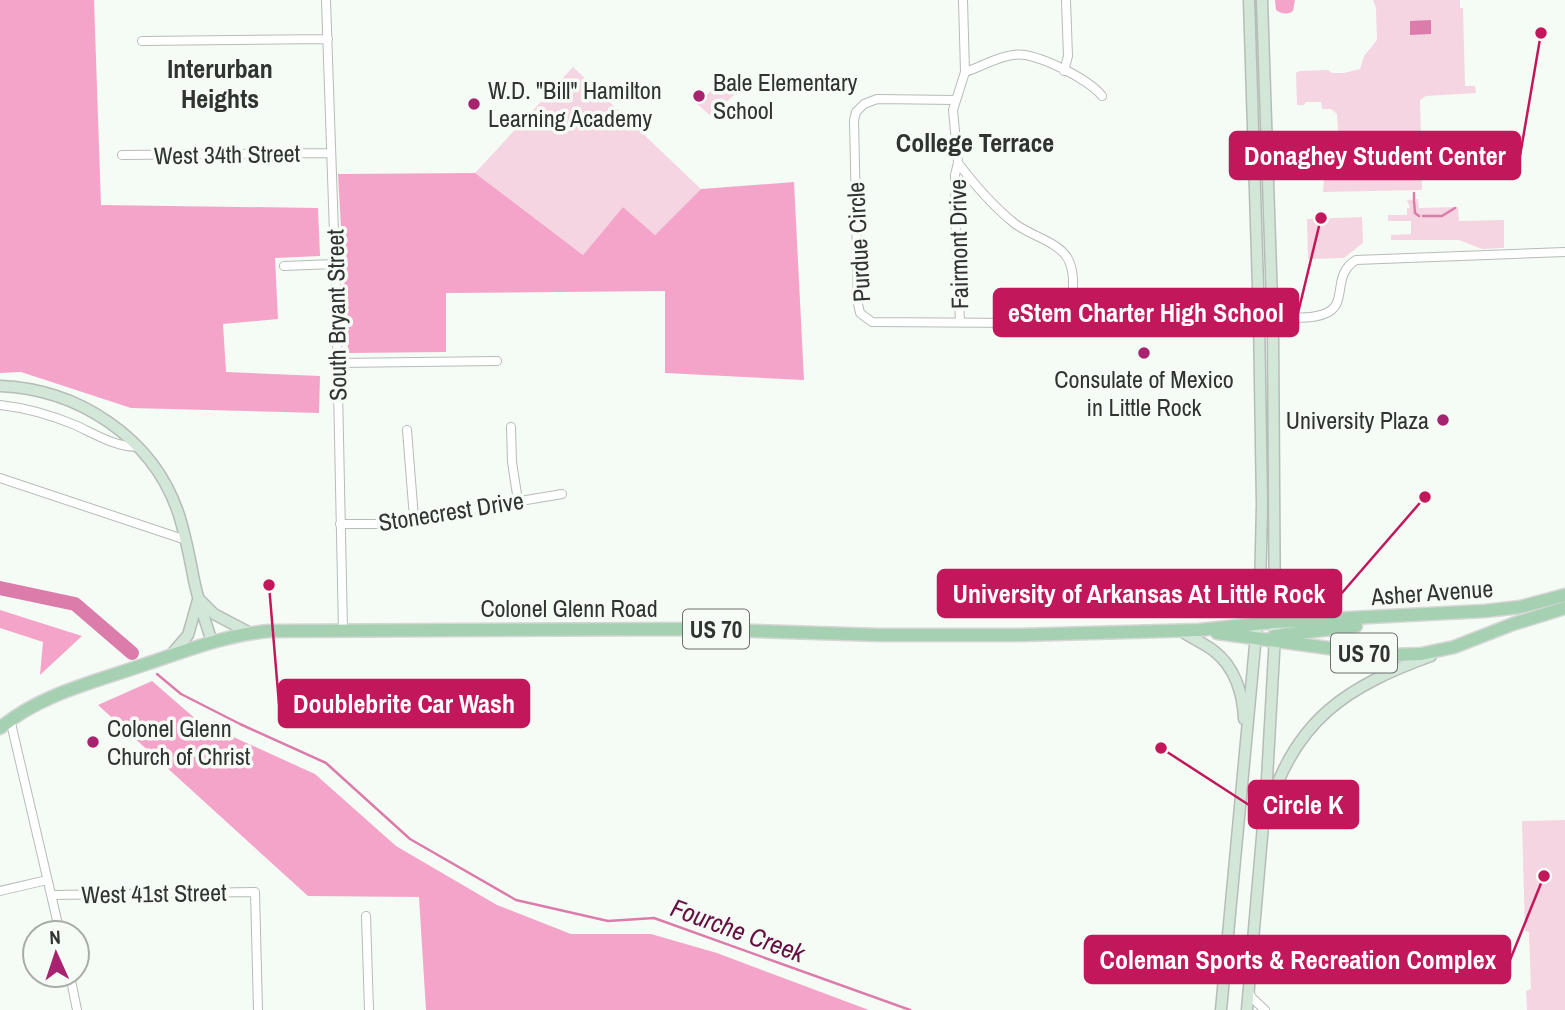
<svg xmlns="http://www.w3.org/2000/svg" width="1565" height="1010" viewBox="0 0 1565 1010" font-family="'Archivo Narrow',sans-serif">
	<rect width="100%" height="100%" fill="#f5fcf6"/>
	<path fill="#f5d5e2" d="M 1373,0 L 1460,0 L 1460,8 L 1463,8 L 1465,86 L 1475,86 L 1476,93 L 1426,96 L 1420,100 L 1421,137 L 1416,139 L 1416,152 L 1421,153 L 1422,190 L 1323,192 L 1324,179 L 1335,178 L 1338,174 L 1338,152 L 1326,151 L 1326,139 L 1338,132 L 1337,114 L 1331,109 L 1322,109 L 1321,102 L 1306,102 L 1304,105 L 1297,105 L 1296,73 L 1299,71 L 1328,70 L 1332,73 L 1344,73 L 1360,69 L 1364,56 L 1377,40 L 1376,8 Z
		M 573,67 L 701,189 L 655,235 L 623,207 L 583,255 L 475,173 Z
		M 720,82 L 735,94 L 711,116 L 697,104 Z
		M 1418,199 L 1419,208 L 1458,207 L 1459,221 L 1504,220 L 1504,248 L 1482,249 L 1459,240 L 1391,240 L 1391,235 L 1411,234 L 1411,221 L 1388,221 L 1388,215 L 1407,215 L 1407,208 L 1410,208 L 1407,200 Z
		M 1362,217 L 1363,243 L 1344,258 L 1308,259 L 1307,219 Z
		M 1565,820 L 1565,1010 L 1527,1010 L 1526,991 L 1531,989 L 1529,932 L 1525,931 L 1522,821 Z"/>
	<path fill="#f4a4c8" d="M 0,0 L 94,0 L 101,205 L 318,208 L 320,256 L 275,258 L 278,319 L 223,324 L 226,372 L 320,376 L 319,413 L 131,408 L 21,372 L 0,373 Z
		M 1275,0 L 1295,0 L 1293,11 C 1287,15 1281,14 1276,10 Z
		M 475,173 L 583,255 L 623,207 L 655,235 L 701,189 L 794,182 L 804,380 L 665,373 L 665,291 L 446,293 L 446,352 L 348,353 L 338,174 Z
		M 0,610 L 82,636 L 40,675 L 43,642 L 0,628 Z
		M 152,681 L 198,721 L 315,774 L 396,846 L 497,905 L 571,934 L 651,934 L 717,953 L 869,1010 L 426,1010 L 419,897 L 308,896 L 98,705 Z"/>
	<path fill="#dc7caa" d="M 1431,20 L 1431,34 L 1410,35 L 1410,21 Z"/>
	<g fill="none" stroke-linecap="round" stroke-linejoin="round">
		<path stroke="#dc7caa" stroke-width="2.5" d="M 1414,193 L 1414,199
			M 1414,201 L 1415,213 L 1419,216
			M 1423,216 L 1442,216 L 1455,208
			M 157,674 L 181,694 L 240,724 L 326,763 L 410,839 L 516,900 L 608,921 L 654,918 L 910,1010"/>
		<path stroke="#dc7caa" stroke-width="14" d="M 0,588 L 75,604 L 132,653"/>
		<defs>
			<path id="street" d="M 326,0 L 336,292 L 343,631
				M 142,41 L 328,39
				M 1064,71 L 1068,56 L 1066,0
				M 965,72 C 981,67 996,57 1013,55 C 1034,51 1089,79 1102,96
				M 955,100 L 877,99 L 864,104 L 856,112 L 854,120 L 858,304 L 860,313 L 872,322 L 1029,323 C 1048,322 1062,320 1072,303 C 1073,289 1075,272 1068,259 C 1058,241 1030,236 1014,223 C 993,206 974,184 958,163
				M 122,155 L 331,153
				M 284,266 L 335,264
				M 1273,318 C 1288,317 1309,320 1324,314 C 1350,305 1330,276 1356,260 L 1565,252
				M 960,322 L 955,211 L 955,175 L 958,163 L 953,110 L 965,72 L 963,0
				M 337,363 L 497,361
				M 0,405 C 27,408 51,415 75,425 C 95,434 115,447 138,447
				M 511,427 L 512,462 L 518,501
				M 407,430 L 414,518
				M 0,478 L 186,540
				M 340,524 L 385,524 L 562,494
				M 10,719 L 60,933
				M 0,891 L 47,880
				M 52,895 L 255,892 L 258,1010
				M 366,916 L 369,1010
				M 70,975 L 77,1010
				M 1249,991 L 1252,998 L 1265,1010"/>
			<path id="secondary" d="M 0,386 C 78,389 152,437 178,512 C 185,533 189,554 193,575 C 197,598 205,620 212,642
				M 1276,592 L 1285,611 L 1301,620
				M 200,600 L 214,614 L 250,633
				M 1181,631 C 1191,638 1204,643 1214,651 C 1235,667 1243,694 1244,719
				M 170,656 L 188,635 L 198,600
				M 1269,807 C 1296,719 1348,686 1431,656
				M 1221,1010 L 1260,592 L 1262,505 L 1259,319 L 1249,0
				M 1247,1010 L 1267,779 L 1275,636 L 1273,332 L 1262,0"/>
			<path id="primary" d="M 1217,633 L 1358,652 L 1389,655 L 1421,654 L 1454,647 L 1513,624 L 1565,608
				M 1274,636 L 1356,626
				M 0,728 C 41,694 94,682 143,665 C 185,651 225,635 269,631 L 691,629 L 879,635 L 1019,635 L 1199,630 L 1274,622 L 1485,611 L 1520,607 L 1565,595"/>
		</defs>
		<use href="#street" stroke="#b6bcb7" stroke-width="10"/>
		<use href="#secondary" stroke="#b6bcb7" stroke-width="13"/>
		<use href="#primary" stroke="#d6d6d6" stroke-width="15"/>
		<use href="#street" stroke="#fff" stroke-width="8"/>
		<use href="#secondary" stroke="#d3e7d9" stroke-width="10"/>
		<use href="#primary" stroke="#a6d0b2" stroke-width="12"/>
	</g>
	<g fill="#a7236f" stroke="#f5fcf6" stroke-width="2.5">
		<circle cx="699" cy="96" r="7"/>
		<circle cx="474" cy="104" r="7"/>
		<circle cx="1144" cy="353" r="7"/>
		<circle cx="1443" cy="420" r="7"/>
		<circle cx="93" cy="742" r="7"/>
	</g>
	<g text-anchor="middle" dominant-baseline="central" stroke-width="7" stroke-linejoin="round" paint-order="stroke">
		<g fill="#f5fcf6" stroke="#6c6f6c" stroke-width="2">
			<rect x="683" y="609.5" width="66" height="39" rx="5"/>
			<rect x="1331" y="633.5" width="66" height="39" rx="5"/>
		</g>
		<g font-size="23" font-weight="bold" fill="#313331">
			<text x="716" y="629">US 70</text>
			<text x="1364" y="653">US 70</text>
		</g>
		<g font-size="24" fill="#313331" stroke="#f5fcf6" text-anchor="start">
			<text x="713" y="82">Bale Elementary<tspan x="713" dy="28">School</tspan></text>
			<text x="488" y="90">W.D. "Bill" Hamilton<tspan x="488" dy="28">Learning Academy</tspan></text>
			<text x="1144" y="379" text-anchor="middle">Consulate of Mexico<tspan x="1144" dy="28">in Little Rock</tspan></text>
			<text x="1429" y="420" text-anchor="end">University Plaza</text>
			<text x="107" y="728">Colonel Glenn<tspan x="107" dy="28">Church of Christ</tspan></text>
		</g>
		<g font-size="24" fill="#313331" stroke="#f5fcf6">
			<text transform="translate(227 154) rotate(-1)">West 34th Street</text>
			<text transform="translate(858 242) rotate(-93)">Purdue Circle</text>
			<text transform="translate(958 244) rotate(-91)">Fairmont Drive</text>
			<text transform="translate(336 315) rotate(-91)">South Bryant Street</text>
			<text transform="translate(451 511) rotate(-9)">Stonecrest Drive</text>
			<text transform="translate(1432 592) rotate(-4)">Asher Avenue</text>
			<text x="569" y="608">Colonel Glenn Road</text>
			<text transform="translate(154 893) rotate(-1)">West 41st Street</text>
		</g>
		<g font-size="26" font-weight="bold" fill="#313331" stroke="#f5fcf6">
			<text x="220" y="68">Interurban<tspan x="220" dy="30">Heights</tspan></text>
			<text x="975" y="142">College Terrace</text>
		</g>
		<g font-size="26" font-style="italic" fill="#661042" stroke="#f5fcf6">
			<text transform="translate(738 930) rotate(20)">Fourche Creek</text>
		</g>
	</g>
	<path fill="none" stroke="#c2185b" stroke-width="2.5" d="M1541 33L1520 156M1321 218L1298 313M1425 497L1341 594M269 585L279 704M1161 748L1249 805M1544 876L1510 960"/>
	<g fill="#c2185b" stroke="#f5fcf6" stroke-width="2.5">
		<circle cx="1541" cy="33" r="7"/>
		<circle cx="1321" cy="218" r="7"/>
		<circle cx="1425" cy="497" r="7"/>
		<circle cx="269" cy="585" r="7"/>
		<circle cx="1161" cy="748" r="7"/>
		<circle cx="1544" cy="876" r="7"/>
	</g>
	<g fill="#c2185b" stroke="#c2185b" stroke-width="2.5">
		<rect x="1230" y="132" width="290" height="47" rx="7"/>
		<rect x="994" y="289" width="304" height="47" rx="7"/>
		<rect x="938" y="570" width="403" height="47" rx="7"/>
		<rect x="279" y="680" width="250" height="47" rx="7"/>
		<rect x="1249" y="781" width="109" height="47" rx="7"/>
		<rect x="1085" y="936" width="425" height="47" rx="7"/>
	</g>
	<g font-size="26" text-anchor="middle" font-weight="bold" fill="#fff">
		<text x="1375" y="165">Donaghey Student Center</text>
		<text x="1146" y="322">eStem Charter High School</text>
		<text x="1139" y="603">University of Arkansas At Little Rock</text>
		<text x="404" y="713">Doublebrite Car Wash</text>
		<text x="1303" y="814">Circle K</text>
		<text x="1298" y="969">Coleman Sports &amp; Recreation Complex</text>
	</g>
	<g transform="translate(56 954) rotate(357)"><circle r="33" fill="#f5fcf6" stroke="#a7aca7" stroke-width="2"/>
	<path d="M0-5L12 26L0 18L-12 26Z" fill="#a7236f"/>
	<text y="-10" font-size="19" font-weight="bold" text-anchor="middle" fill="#313331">N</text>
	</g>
</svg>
